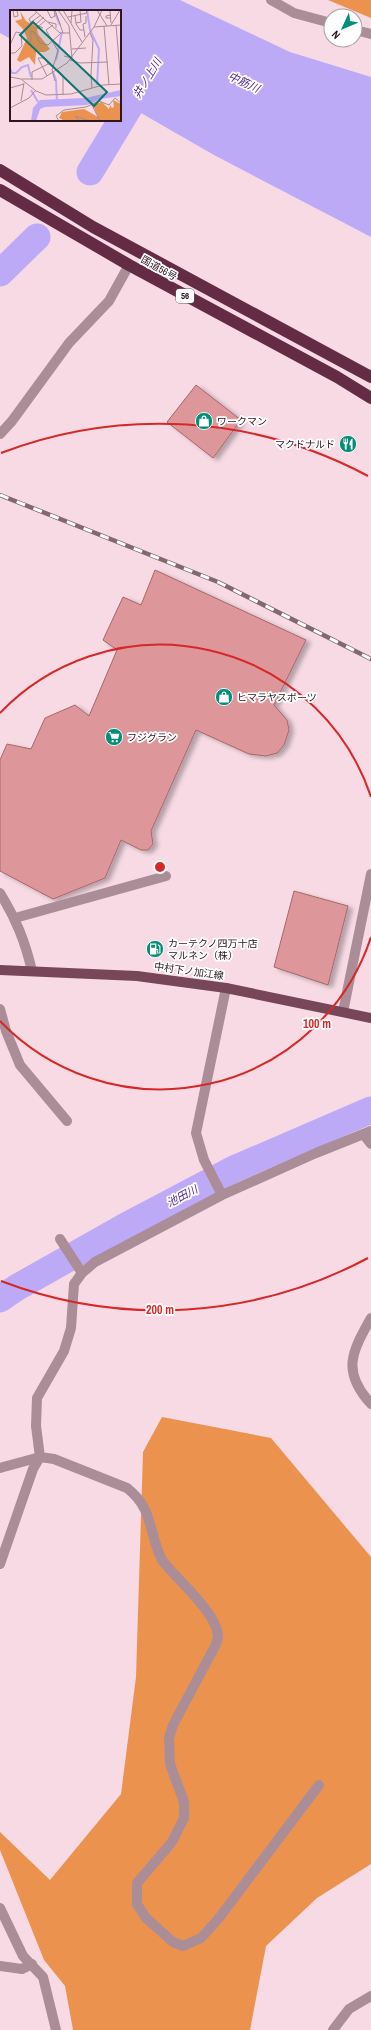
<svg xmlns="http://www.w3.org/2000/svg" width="371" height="2030" viewBox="0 0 371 2030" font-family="'Archivo Narrow','Noto Sans JP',sans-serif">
	<defs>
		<filter id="shadow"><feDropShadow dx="4.5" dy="2.5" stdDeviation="2" flood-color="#0004"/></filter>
	</defs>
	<rect width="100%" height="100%" fill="#f7dae4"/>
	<path fill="#ec924f" d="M 328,0 L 371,0 L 371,18 Z
		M 162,1417 L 271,1438 L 371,1557 L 371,1864 L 317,1898 L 266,1946 L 250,2030 L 73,2030 L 65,1986 L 44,1960 L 0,1850 L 0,1832 L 50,1880 L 121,1794 L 136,1677 L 143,1452 Z"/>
	<path fill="#bdaaf6" d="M 0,0 L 180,0 L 290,52 L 371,77 L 371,237 L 214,155 L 120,101 L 120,11 L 11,11 L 11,39 L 0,33 Z"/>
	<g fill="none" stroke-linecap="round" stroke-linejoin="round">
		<path stroke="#bdaaf6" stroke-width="27" d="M 90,172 L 148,76
			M 0,273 L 37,237
			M 0,1299 L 16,1288 L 124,1227 L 234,1169 L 371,1110"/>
	</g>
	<path fill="#dd969a" stroke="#a8666a" filter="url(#shadow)" d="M 196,385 L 241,420 L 213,458 L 167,422 Z
		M 155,570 L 306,640 L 274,705 L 287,720 L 289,730 L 284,745 L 277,753 L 266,756 L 249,754 L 196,730 L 151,831 L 153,844 L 148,850 L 141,850 L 121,840 L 105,878 L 53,899 L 0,871 L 0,760 L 7,744 L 31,749 L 45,718 L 75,705 L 89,716 L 117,650 L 103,640 L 123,597 L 141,605 Z
		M 294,891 L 348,906 L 328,985 L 274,967 Z"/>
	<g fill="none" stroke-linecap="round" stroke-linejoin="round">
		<path stroke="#ab8d97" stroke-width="10" d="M 271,0 L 294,13 L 331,23
			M 355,30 L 371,34
			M 0,434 L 12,421 L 69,343 L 109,301 L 129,265
			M 0,893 C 16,919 25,941 32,971
			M 15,918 L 166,876
			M 0,1009 L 6,1031 L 20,1065 L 67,1121
			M 343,1012 L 371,874
			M 363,1134 L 371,1144
			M 222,1195 L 204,1160 L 196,1133 L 226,988
			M 60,1239 L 82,1273
			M 371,1318 C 352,1352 341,1371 371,1404
			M 0,1468 L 40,1457 L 54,1459 L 127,1488 C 154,1509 148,1532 162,1560 C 176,1579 219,1614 218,1638 C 217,1642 215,1647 213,1650 L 173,1725 L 169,1738 L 170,1764 L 184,1802 L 184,1818 L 172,1842 L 137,1883 L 137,1904 L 146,1918 L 173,1942 L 183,1946 L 201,1938 L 219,1918 L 319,1785
			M 0,1564 L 33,1469 L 40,1457 L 36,1426 L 37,1398 L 64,1351 L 71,1328 L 74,1284 L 82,1273 L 95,1262 L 222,1195 L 316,1153 L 371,1131
			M 0,1908 L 23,1956 L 43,1977 L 56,2030
			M 0,1966 L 22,1969 L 32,1964
			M 333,2030 L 349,2009 L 371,1996"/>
		<path stroke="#784659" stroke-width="10" d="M 0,970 L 137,976 L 226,988 L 371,1018"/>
		<path stroke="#642c44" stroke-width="12" d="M 0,170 L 93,227 L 371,377
			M 0,190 L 129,265 L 337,377 L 371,398"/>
		<defs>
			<path id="rail" d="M 0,495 L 218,582 L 371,659"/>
		</defs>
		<use href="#rail" stroke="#836872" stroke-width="4.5"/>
		<use href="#rail" stroke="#fff" stroke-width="3" stroke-dasharray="9" stroke-linecap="butt"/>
	</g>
	<g fill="none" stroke="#d62828" stroke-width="2">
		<path d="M371 937A222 222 0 0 1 0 1021M0 713A222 222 0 0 1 371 797"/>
		<path d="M368 1258A443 443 0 0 1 1 1281M1 453A443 443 0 0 1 368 476"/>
	</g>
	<defs>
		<symbol id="shop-disc" viewBox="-11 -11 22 22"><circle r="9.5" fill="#048e77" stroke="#fff"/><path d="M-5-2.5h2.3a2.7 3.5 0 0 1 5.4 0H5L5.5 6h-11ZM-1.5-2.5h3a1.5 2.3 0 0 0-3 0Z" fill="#fff"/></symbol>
		<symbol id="restaurant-disc" viewBox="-11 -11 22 22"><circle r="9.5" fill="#048e77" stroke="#fff"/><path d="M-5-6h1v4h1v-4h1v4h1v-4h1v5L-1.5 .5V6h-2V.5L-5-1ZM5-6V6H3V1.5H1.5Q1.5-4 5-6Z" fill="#fff"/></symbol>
		<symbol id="supermarket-disc" viewBox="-11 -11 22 22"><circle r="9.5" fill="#048e77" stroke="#fff"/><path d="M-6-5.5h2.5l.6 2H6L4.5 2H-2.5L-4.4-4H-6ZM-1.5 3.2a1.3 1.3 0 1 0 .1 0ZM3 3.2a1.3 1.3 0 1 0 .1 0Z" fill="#fff"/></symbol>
		<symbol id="fuel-disc" viewBox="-11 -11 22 22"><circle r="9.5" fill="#048e77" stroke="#fff"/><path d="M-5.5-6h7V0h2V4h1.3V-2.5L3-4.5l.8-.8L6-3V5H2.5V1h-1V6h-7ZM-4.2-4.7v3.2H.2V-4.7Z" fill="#fff"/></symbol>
	</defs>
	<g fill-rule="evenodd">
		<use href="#shop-disc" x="194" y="411" width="20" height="20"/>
		<use href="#restaurant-disc" x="338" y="434" width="20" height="20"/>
		<use href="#shop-disc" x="214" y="687" width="20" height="20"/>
		<use href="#supermarket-disc" x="104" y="727" width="20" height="20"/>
		<use href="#fuel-disc" x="145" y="939" width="20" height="20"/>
	</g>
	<g text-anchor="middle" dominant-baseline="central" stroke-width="3.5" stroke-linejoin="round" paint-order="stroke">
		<rect fill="#fff" stroke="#6d5b62" stroke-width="1" x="176" y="289" width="18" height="14" rx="3"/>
		<g font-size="9" font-weight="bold" fill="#2e151f">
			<text x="185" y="296">56</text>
		</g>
		<g font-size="10" fill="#2e151f" stroke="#fff">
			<text transform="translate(159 268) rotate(29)">国道56号</text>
			<text transform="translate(189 971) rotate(8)">中村下ノ加江線</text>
		</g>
		<g font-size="10" fill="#2e151f" stroke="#fff" text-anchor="start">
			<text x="217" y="421">ワークマン</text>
			<text x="335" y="444" text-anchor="end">マクドナルド</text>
			<text x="237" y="697">ヒマラヤスポーツ</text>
			<text x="127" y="737">フジグラン</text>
			<text x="168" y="943">カーテクノ四万十店<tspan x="168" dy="12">マルネン（株）</tspan></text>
		</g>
		<g font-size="11" font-style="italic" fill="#532996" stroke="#fff">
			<text transform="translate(147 78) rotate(-59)">井ノ上川</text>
			<text transform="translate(244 82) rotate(25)">中筋川</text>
			<text transform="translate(182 1196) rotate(-28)">池田川</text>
		</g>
	</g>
	<g transform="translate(10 10)">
		<rect width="111" height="111" fill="#f7dae4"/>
		<path d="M 10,1 L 16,11 L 31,19 L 27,19 L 28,24 L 40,39 L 35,42 L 26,42 L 25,55 L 19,47 L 10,52 L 7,50 L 17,28 L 13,19 L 5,11 L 12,9 ZM 103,90 L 111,94 L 111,111 L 55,111 L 49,108 L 52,102 L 74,99 L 88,107 L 83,95 L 92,92 L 99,99 L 100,95 L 102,98 L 104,97 Z" fill="#ec924f"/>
		<path d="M 111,80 L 111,86 L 90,89 L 77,95 L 35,97 L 30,99 L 26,111 L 21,111 L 23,98 L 30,90 L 75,88 Z" fill="#bdaaf6"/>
		<path fill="none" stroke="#bdaaf6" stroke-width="2" d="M 77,0 L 80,20 L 89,39 L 87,75M 45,3 L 50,15M 46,50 L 52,22M 0,58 L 2,63 L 6,63 L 12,57 L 18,55 L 21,67M 43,62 L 46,70 L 47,92M 21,80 L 28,92"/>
		<path fill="none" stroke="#a78b95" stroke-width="1" d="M 3,0 L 4,7 L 8,6 L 7,0M 24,0 L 50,23 L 59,23M 37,0 L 41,8 L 45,6 L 44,0M 45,0 L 53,23M 48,0 L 59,16 L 62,48 L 54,46M 53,0 L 72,32M 87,0 L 97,16M 100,1 L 101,13M 27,2 L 19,9 L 21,13 L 29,16M 65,5 L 66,14 L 70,20 L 74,20M 101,5 L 96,6 L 96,8 L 101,8M 58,7 L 77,3 L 76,0M 38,12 L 46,14 L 46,18M 20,13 L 31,5M 61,13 L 62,0M 66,13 L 71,12 L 70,0M 25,15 L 34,7M 43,15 L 36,20 L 48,41 L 42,60 L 45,71M 101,15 L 110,0M 106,15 L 111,74M 94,16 L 99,75M 84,17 L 111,15M 33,18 L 29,16 L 36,10M 80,23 L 83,30 L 81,65 L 82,78M 75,27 L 73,14 L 76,13 L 76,6M 21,32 L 21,21 L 24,22 L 30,33 L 38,35 L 51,23M 0,35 L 6,22 L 11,23 L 12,36 L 5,43 L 0,43M 62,39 L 76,38M 28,48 L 37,66M 28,48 L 35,48 L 38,54M 60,50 L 70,53 L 98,52M 48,60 L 53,66 L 53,85M 0,67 L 11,69 L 26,81 L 36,85 L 61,84 L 93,75 L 111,74M 12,69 L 32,69 L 57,53 L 84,17 L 92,0M 22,70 L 22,62 L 38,54 L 43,56M 0,78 L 14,74M 11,91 L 14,73M 82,95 L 90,111M 0,98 L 19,88 L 25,81M 49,111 L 46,106 L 54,100 L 76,97 L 89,91 L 99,95 L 105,88 L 111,93M 70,111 L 65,106 L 80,111"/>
		<path fill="#0f766e" fill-opacity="0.15" stroke="#0f766e" stroke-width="2" d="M 23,12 L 97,82 L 84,96 L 10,25 Z"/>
		<rect width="111" height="111" fill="none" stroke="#2e151f" stroke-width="2"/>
	</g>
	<circle cx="160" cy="867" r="6" fill="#d62828" stroke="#fff" stroke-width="2"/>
	<g font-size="12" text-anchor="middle" font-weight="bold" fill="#d62828" stroke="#fff" stroke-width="3.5" stroke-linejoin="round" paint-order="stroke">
		<text x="317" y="1028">100 m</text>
		<text x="160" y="1314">200 m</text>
	</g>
	<g transform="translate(343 28) rotate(226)"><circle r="19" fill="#ffffff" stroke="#aba1a5"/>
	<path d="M0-3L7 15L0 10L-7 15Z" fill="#048e77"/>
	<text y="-6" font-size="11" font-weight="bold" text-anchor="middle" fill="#2e151f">N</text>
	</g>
</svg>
